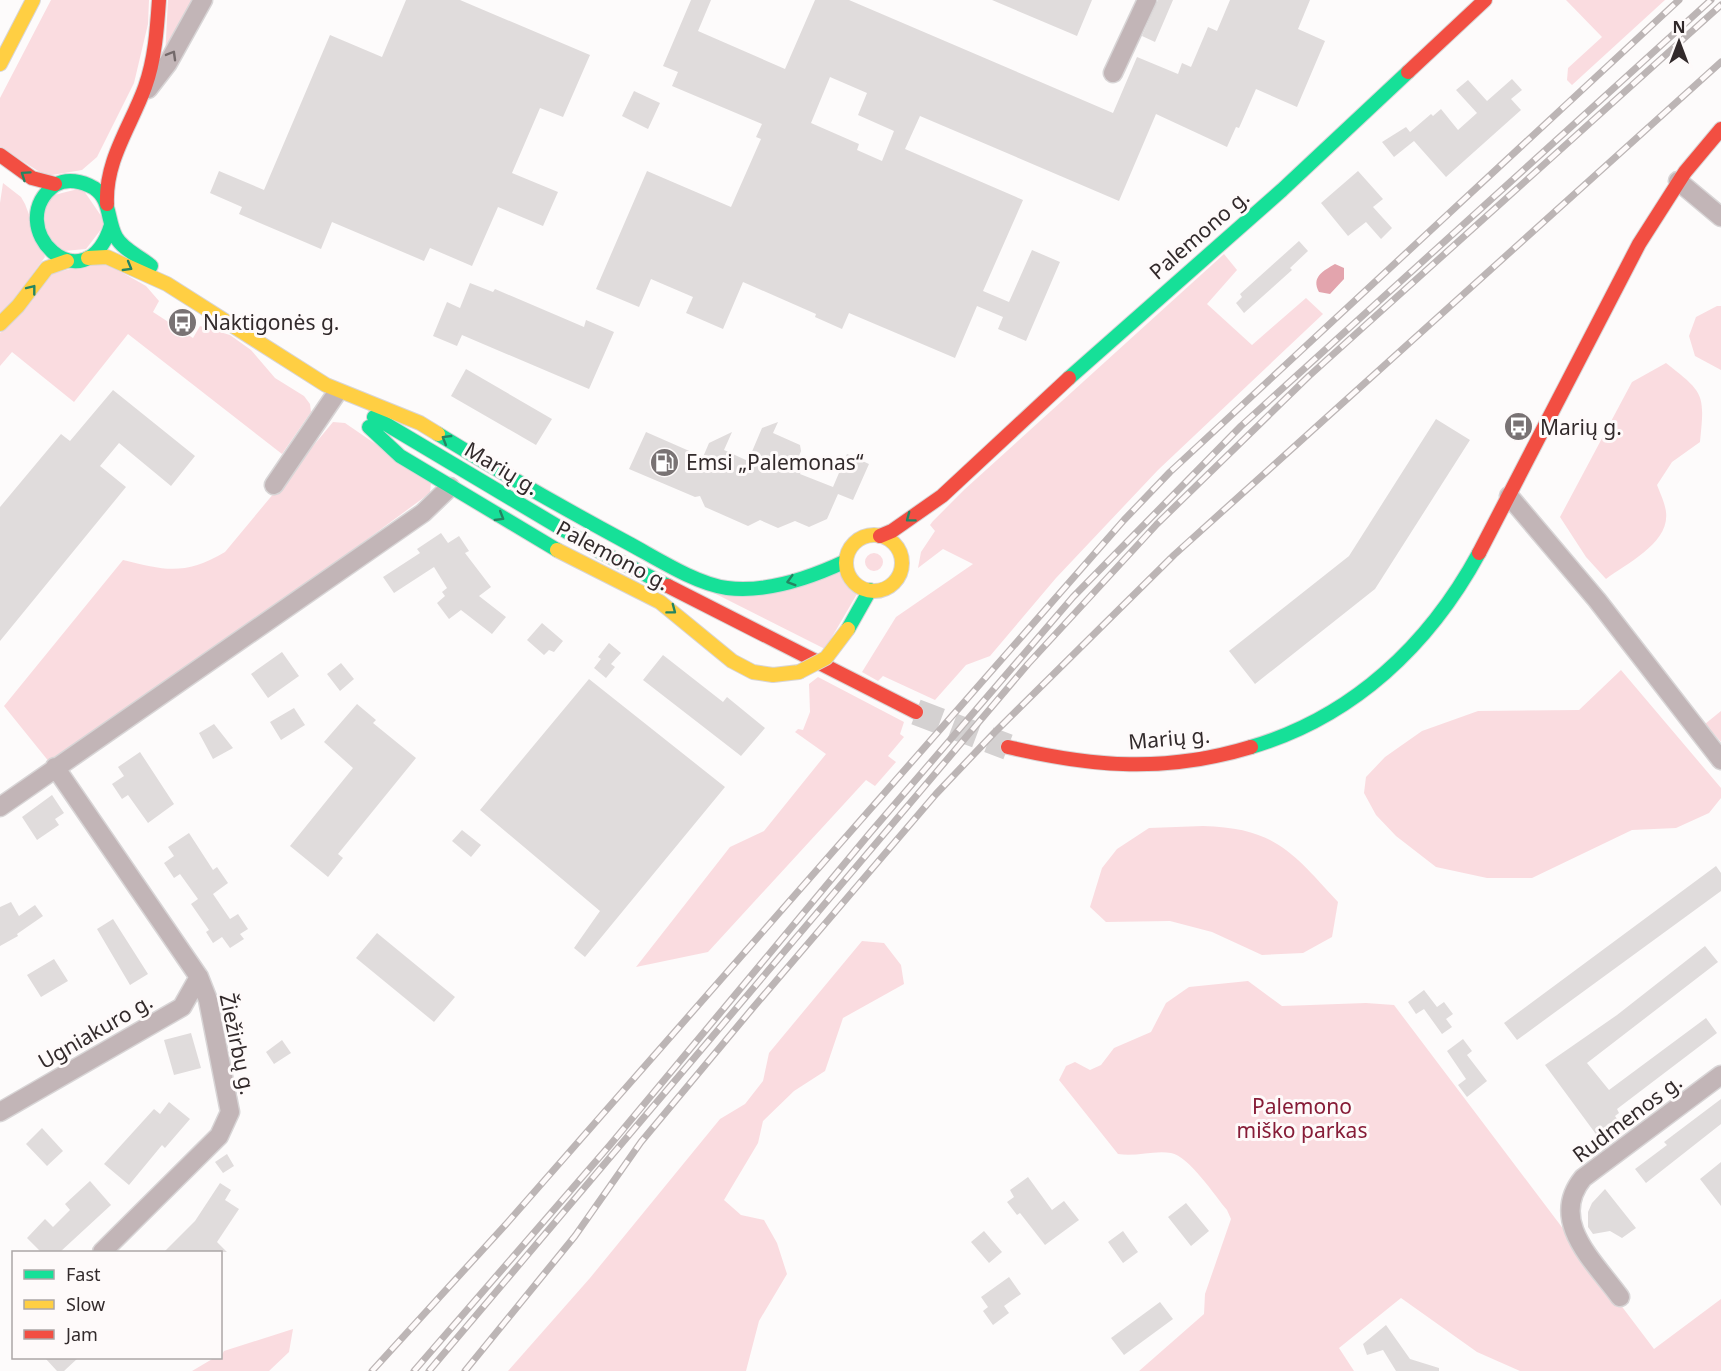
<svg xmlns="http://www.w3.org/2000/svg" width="1721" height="1371" viewBox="0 0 1721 1371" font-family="'Noto Sans',sans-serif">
	<rect width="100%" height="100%" fill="#fdfbfb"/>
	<path fill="#fadce0" d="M 51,0 L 149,0 L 148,24 L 134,83 L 97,157 L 82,170 L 46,176 L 0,147 L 0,98 Z
		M 168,0 L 198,0 L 165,58 Z
		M 1566,0 L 1665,0 L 1572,85 L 1567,80 L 1568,68 L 1602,37 Z
		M 3,183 L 21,197 L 25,204 L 45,257 L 0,319 L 0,203 Z
		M 82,188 L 106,223 L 86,249 L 64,251 L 46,237 L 44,205 L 50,196 Z
		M 1224,254 L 1237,270 L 1207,304 L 1252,345 L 1306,298 L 1323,314 L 1158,470 L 1056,578 L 990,656 L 966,665 L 935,700 L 883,676 L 878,681 L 862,672 L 896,617 L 973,564 L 943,549 L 918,568 L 921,552 L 935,531 L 930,525 L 933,521 L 965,489 Z
		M 102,261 L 146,286 L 159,301 L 153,312 L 193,338 L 200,326 L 230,335 L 251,350 L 275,378 L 304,396 L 310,404 L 311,412 L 282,454 L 128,334 L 74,402 L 12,352 L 0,366 L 0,333 L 50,274 Z
		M 1717,306 L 1721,306 L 1721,370 L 1695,356 L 1689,336 L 1696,317 Z
		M 1666,363 C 1704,393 1705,393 1700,442 L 1672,462 L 1657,485 C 1660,493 1665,503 1666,512 C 1670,543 1627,563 1606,579 L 1586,557 L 1560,517 L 1632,382 Z
		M 333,422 L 345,423 L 431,482 L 430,493 L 304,586 L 50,763 L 4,706 L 123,560 C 166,571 186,575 225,552 Z
		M865 562a9 9 0 1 1 18 0a9 9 0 1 1-18 0Z
		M 840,572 L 844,583 L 857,594 L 825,649 L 708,590 Z
		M 1621,670 L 1721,788 L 1721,798 L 1709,813 L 1676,828 L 1632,830 L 1532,878 L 1487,878 L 1436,867 L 1396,836 L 1376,815 L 1364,793 L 1366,777 L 1385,757 L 1422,731 L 1478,711 L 1579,710 Z
		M 818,677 L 904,722 L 900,734 L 904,737 L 888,756 L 896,762 L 875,786 L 866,780 L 708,952 L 636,967 L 730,847 L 764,831 L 826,754 L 795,732 L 798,729 L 803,730 L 810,712 L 809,684 Z
		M 1721,711 L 1721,742 L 1705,724 Z
		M 1203,826 C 1275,828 1292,852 1338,902 L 1332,937 L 1303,953 L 1262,955 L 1212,932 L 1170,921 L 1106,922 L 1090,907 L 1102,868 L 1117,849 L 1149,828 Z
		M 862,941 L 884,943 L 901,965 L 904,984 L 843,1018 L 825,1071 L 794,1091 L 763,1121 L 758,1143 L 724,1200 L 741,1215 L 764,1220 L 777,1243 L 787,1274 L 759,1321 L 746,1371 L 508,1371 L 590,1278 L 720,1119 L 745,1104 L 763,1081 L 769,1053 Z
		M 1248,981 L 1282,1006 L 1366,1003 L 1394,1005 L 1654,1349 L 1721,1299 L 1721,1371 L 1520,1371 L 1477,1352 L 1401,1298 L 1339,1348 L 1354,1371 L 1139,1371 L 1204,1314 L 1205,1294 L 1231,1219 L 1227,1210 C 1215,1196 1189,1156 1171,1153 C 1154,1150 1136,1157 1118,1154 L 1059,1080 L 1066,1066 L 1075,1062 L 1090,1070 L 1101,1065 L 1114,1048 L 1151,1032 L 1166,1003 L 1189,987 Z
		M 293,1329 L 289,1352 L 269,1371 L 192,1371 L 214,1358 L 220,1358 L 224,1351 Z"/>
	<path fill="#e3a4ad" d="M 1335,264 L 1344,268 L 1344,279 L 1330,294 L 1319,292 C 1311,277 1323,271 1335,264 Z"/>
	<path fill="#e0dcdc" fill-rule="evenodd" d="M 406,0 L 460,0 L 590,55 L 563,117 L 540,108 L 512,173 L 558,192 L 543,226 L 498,207 L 472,266 L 430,248 L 424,261 L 332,222 L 321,249 L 239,214 L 242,207 L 210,193 L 219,171 L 264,190 L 330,35 L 382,57 Z
		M 691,0 L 711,0 L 698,31 L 785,69 L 815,0 L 849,0 L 1113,113 L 1137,57 L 1178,74 L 1182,63 L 1191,67 L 1208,27 L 1217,31 L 1230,0 L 1310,0 L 1298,29 L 1325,41 L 1297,107 L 1256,89 L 1239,128 L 1236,127 L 1227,147 L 1156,114 L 1119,201 L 920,116 L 905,149 L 1023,200 L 983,291 L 1009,302 L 1032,250 L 1060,262 L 1026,341 L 998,329 L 1003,317 L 977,306 L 955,358 L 849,313 L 842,329 L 815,317 L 816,314 L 743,282 L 723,329 L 686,313 L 693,297 L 651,279 L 639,307 L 596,289 L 647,171 L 731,207 L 761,139 L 756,137 L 762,124 L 672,86 L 678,72 L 663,66 ZM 830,77 L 867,93 L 858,115 L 894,131 L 882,161 L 857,150 L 859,144 L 811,123 Z
		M 992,0 L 1092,0 L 1077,36 Z
		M 1158,0 L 1173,0 L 1155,42 L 1142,36 Z
		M 1512,79 L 1522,90 L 1511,99 L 1521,110 L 1446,177 L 1414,141 L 1394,157 L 1382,142 L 1406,127 L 1410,132 L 1431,114 L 1433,116 L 1441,109 L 1458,130 L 1477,113 L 1456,90 L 1468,80 L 1487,101 Z
		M 634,91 L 660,103 L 648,129 L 622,116 Z
		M 1358,171 L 1383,199 L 1373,207 L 1392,228 L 1381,239 L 1366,222 L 1348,236 L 1321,203 Z
		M 1299,241 L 1308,251 L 1290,268 L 1292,270 L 1244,313 L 1236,303 L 1242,297 L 1240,294 Z
		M 470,283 L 493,292 L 495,289 L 584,327 L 586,320 L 614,332 L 589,389 L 462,335 L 457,346 L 433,336 L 447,302 L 460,308 Z
		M 466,369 L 552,419 L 536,445 L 451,396 Z
		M 113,390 L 195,456 L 171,486 L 119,443 L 100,466 L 126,487 L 0,641 L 0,507 L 61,434 L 70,441 Z
		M 1436,419 L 1470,440 L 1375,589 L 1255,684 L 1229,651 L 1349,556 Z
		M 778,422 L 773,433 L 800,445 L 801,451 L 797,461 L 804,464 L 800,474 L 833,487 L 847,454 L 869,464 L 853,500 L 838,494 L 827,519 L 809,527 L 795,521 L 778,528 L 760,520 L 748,526 L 705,507 L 700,496 L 695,497 L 629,469 L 646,432 L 703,457 L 709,443 L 732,432 L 724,450 L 748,461 L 762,428 Z
		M 441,533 L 448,543 L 459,536 L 469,551 L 465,553 L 491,587 L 479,596 L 506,617 L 492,634 L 461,610 L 449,619 L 437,603 L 445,596 L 442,592 L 447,588 L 434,567 L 394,593 L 383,577 L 420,553 L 417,549 Z
		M 542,623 L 563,641 L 554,652 L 549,650 L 544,655 L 527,640 Z
		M 609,643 L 621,653 L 611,664 L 615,667 L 606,678 L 594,668 L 601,659 L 598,657 Z
		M 282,652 L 299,676 L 268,698 L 251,674 Z
		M 663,655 L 723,702 L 727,697 L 765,728 L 741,756 L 643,680 Z
		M 341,663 L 354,679 L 340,691 L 327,674 Z
		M 589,679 L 725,787 L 585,957 L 574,948 L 600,911 L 480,810 Z
		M 357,704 L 376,720 L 373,723 L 416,758 L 338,854 L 343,858 L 328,877 L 290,846 L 353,768 L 324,742 Z
		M 294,708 L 305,725 L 281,740 L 270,722 Z
		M 214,724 L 233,748 L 213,759 L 199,733 Z
		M 140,752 L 174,804 L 148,823 L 128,795 L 122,799 L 112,784 L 124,776 L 118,767 Z
		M 52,795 L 64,813 L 55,819 L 59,825 L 37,840 L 22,817 Z
		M 462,830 L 481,845 L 471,857 L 452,841 Z
		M 189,833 L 213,870 L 217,867 L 228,883 L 213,894 L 230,919 L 238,914 L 248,929 L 240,934 L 244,939 L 230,948 L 222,937 L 213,943 L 206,932 L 209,930 L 191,904 L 198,899 L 180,874 L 174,878 L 164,863 L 174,856 L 168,847 Z
		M 1716,866 L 1721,873 L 1721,891 L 1517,1040 L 1504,1023 Z
		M 11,902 L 19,916 L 35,905 L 43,916 L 17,934 L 18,936 L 0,946 L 0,907 Z
		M 113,919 L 148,974 L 130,985 L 97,929 Z
		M 377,933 L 455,997 L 434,1022 L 356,958 Z
		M 1705,946 L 1718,962 L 1587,1063 L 1609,1090 L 1706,1018 L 1717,1033 L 1617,1109 L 1619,1113 L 1615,1116 L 1622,1126 L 1601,1141 L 1545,1065 L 1617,1015 Z
		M 54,959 L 68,981 L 41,997 L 27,975 Z
		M 1424,990 L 1437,1007 L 1444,1002 L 1453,1014 L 1446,1019 L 1452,1027 L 1442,1034 L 1424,1009 L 1416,1014 L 1408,1002 Z
		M 191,1033 L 201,1068 L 174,1075 L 164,1040 Z
		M 1463,1039 L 1472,1051 L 1467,1055 L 1487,1081 L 1467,1097 L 1458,1085 L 1466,1079 L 1447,1051 Z
		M 282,1040 L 291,1053 L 274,1064 L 266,1052 Z
		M 1721,1099 L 1721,1124 L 1646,1183 L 1635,1169 L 1667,1145 L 1664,1142 Z
		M 169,1102 L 190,1119 L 165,1148 L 162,1145 L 129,1185 L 104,1164 L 154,1109 L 160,1114 Z
		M 42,1128 L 63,1151 L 47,1166 L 26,1144 Z
		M 227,1154 L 234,1166 L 223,1173 L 215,1162 Z
		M 1721,1162 L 1721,1206 L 1700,1179 Z
		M 1028,1177 L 1052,1210 L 1064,1201 L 1079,1220 L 1045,1245 L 1020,1213 L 1017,1215 L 1007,1202 L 1014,1197 L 1010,1190 Z
		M 90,1181 L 111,1205 L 60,1252 L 41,1252 L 27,1238 L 45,1219 L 53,1227 L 70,1210 L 65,1204 Z
		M 220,1183 L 231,1190 L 225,1200 L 239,1209 L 217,1242 L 227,1252 L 164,1252 L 195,1221 Z
		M 1605,1189 L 1636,1228 L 1622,1238 L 1610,1231 L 1593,1234 L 1588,1227 L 1588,1212 L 1592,1203 Z
		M 1186,1203 L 1209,1231 L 1191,1246 L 1168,1217 Z
		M 984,1231 L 1002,1252 L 989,1263 L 971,1242 Z
		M 1123,1231 L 1138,1252 L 1123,1263 L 1108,1242 Z
		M 1009,1277 L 1021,1294 L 1004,1306 L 1009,1313 L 993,1325 L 983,1311 L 988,1307 L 981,1297 Z
		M 1160,1302 L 1173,1319 L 1124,1355 L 1111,1338 Z
		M 1386,1325 L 1410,1359 L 1439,1368 L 1439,1371 L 1396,1371 L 1383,1350 L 1367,1355 L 1363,1344 Z
		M 45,1358 L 78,1358 L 64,1371 L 57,1371 Z"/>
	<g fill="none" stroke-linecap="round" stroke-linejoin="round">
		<path stroke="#d4d1d1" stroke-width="26" stroke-dasharray="26 13" stroke-linecap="butt" d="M 916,712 L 1008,747"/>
		<defs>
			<path id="street" d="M 1113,73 L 1147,0
				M 148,89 L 168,63 L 203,0
				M 1678,181 L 1721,217
				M 274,485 L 336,394
				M 1509,496 L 1597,600 L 1721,760
				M 55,767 L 199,977 L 208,1000 L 230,1112 L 219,1136 L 102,1252
				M 0,807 L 423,513 L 450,487
				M 0,1112 L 182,1007 L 199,977
				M 1620,1297 C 1594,1261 1548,1221 1583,1178 L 1721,1075"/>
			<path id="fast" d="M 111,225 C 85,309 0,226 55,185 C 67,178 82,181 94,188 C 111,199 107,221 116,237 C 123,250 140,256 151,266
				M 1069,378 L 1282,190 L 1408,72
				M 374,417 L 599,551 L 668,586
				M 369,427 L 400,456 L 557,550
				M 438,434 C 500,472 563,508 628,543 C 656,558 696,584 727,588 C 767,593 810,578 846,561
				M 848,629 L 870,590
				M 1251,747 C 1353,717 1429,645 1479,553"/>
			<path id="slow" d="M 0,64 L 33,0
				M 88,258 L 107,257 L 167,284 L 326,385 L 420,423 L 438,434
				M 0,324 L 18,306 L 47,268 L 67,261
				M846 563a28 28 0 1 1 56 0a28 28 0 1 1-56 0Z
				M 557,550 L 660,602 L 732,661 L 753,672 L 773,675 L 799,672"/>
			<path id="jam" d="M 1408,72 L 1485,0
				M 0,155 L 32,178 L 55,184
				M 107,204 C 105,160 131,126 145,87 C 155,59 157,29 159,0
				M 880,536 L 892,531 L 942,496 L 1069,378
				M 1479,553 L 1639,244 L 1685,172 L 1721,129
				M 668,586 L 916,712
				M 1008,747 C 1093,767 1166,773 1251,747"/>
		</defs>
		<use href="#street" stroke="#d8d5d6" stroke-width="21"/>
		<use href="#fast" stroke="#d8d5d6" stroke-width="16"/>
		<use href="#slow" stroke="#d8d5d6" stroke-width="16"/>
		<use href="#jam" stroke="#d8d5d6" stroke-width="16"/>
		<use href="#street" stroke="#c2b5b7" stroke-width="18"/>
		<use href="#fast" stroke="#16e098" stroke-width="14"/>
		<use href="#slow" stroke="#ffcf43" stroke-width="14"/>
		<use href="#jam" stroke="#f24e42" stroke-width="14"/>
		<defs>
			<path id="rail" d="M 372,1371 L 508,1222 L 1124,520 L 1170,472 L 1679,0
				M 414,1371 L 610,1145 L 870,833 L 1073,597 L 1241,426 L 1711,0
				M 429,1371 L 1028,664 L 1157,524 L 1309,376 L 1721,5
				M 465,1371 L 575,1236 L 641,1142 L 752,1009 L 936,794 L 994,733 L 1174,555 L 1721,62"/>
		</defs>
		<use href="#rail" stroke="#bcb5b5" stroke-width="7"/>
		<use href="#rail" stroke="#fefafa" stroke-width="4.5" stroke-dasharray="14" stroke-linecap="butt"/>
		<defs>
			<path id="slow-bridge" d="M 799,672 L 826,658 L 848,629"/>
		</defs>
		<use href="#slow-bridge" stroke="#d8d5d6" stroke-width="16" stroke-linecap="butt"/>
		<use href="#slow-bridge" stroke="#ffcf43" stroke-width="14"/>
	</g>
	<defs><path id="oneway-chevron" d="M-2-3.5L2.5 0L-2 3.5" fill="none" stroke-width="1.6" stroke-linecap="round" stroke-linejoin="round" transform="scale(1.5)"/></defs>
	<use stroke="#73696a" href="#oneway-chevron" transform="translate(172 55) rotate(-60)"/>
	<g stroke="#248562">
		<use href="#oneway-chevron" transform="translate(25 175) rotate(-145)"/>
		<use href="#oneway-chevron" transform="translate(128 267) rotate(30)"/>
		<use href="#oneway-chevron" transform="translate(32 289) rotate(-52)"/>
		<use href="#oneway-chevron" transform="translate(446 439) rotate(-149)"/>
		<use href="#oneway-chevron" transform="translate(500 517) rotate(31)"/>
		<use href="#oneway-chevron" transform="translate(910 518) rotate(143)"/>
		<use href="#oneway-chevron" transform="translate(791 581) rotate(164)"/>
		<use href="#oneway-chevron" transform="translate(672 610) rotate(37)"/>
	</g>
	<defs>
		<symbol id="bus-disc" viewBox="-11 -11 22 22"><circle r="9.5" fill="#797374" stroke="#fefafa"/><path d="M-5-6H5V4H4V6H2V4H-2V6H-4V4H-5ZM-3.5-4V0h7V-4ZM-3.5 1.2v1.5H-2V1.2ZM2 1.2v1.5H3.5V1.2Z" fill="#fff"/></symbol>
		<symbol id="fuel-disc" viewBox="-11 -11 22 22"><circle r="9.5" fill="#797374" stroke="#fefafa"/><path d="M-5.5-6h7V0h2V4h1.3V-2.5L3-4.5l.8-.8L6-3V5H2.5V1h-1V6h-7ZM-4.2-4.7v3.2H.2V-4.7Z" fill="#fff"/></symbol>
	</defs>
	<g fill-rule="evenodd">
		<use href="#bus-disc" x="166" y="306" width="33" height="33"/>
		<use href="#bus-disc" x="1502" y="410" width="33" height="33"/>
		<use href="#fuel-disc" x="648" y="446" width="33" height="33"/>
	</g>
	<g text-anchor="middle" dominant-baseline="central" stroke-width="6" stroke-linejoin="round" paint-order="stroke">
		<g font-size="21" fill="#322a2b" stroke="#fefafa">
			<text transform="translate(1199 234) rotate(-41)">Palemono g.</text>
			<text transform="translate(502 468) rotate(31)">Marių g.</text>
			<text transform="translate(613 555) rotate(28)">Palemono g.</text>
			<text transform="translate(1169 738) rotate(-5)">Marių g.</text>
			<text transform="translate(95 1031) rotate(-30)">Ugniakuro g.</text>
			<text transform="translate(238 1044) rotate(78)">Žiežirbų g.</text>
			<text transform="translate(1627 1118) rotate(-37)">Rudmenos g.</text>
		</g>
		<g font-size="21" fill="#322a2b" stroke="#fefafa" text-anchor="start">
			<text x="203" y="322">Naktigonės g.</text>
			<text x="1540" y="427">Marių g.</text>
			<text x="686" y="462">Emsi „Palemonas“</text>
		</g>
		<g font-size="21" fill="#861c37" stroke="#fefafa">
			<text x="1302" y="1106">Palemono<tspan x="1302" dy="24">miško parkas</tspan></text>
		</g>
	</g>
	<rect x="12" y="1251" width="210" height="108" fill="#fefafa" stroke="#aca7a7" stroke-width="1.5"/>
	<rect x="24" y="1270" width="30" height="9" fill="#16e098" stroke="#aca7a7" stroke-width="1.5"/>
	<text x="66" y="1281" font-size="18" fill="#322a2b">Fast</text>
	<rect x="24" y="1300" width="30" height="9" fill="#ffcf43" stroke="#aca7a7" stroke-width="1.5"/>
	<text x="66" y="1311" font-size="18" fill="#322a2b">Slow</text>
	<rect x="24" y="1330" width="30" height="9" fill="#f24e42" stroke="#aca7a7" stroke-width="1.5"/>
	<text x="66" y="1341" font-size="18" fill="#322a2b">Jam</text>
	<g transform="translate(1679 42)" stroke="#fefafa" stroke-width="4.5" paint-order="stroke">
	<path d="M0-4.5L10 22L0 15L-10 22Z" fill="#322a2b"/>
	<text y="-9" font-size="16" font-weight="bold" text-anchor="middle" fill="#322a2b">N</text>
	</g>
</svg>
